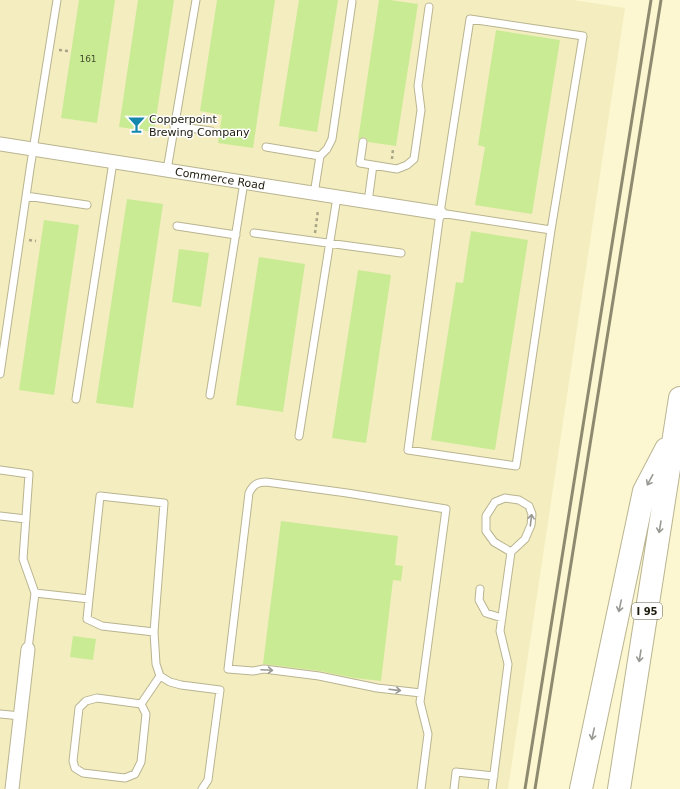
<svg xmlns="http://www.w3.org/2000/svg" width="680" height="789" viewBox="0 0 680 789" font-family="'DejaVu Sans',sans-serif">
	<rect width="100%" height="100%" fill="#fcf7d1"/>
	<path fill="#f4edc0" d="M 0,0 L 573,0 L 625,8 L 508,789 L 0,789 Z"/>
	<path fill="#c9eb94" d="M 79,0 L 115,0 L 97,123 L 61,118 Z
		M 138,0 L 174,0 L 154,132 L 119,127 Z
		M 217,0 L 275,0 L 253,148 L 218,143 L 222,115 L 200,111 Z
		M 299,0 L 338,0 L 317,132 L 279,126 Z
		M 379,0 L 390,0 L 418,4 L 396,146 L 368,142 L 366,138 L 364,137 L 361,138 L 358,140 Z
		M 496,30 L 560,40 L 532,214 L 475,205 L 485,147 L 478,145 Z
		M 127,199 L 163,204 L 133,408 L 96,403 Z
		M 44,220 L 79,225 L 54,395 L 19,390 Z
		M 471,231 L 528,240 L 495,450 L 431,440 L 456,282 L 463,283 Z
		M 179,249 L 209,253 L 201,307 L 172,302 Z
		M 259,257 L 305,264 L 283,412 L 236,405 Z
		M 358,270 L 391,275 L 366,443 L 332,438 Z
		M 281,521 L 398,536 L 395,565 L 403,566 L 401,581 L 393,580 L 381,681 L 354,678 L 320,671 L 263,664 Z
		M 73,636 L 96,639 L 93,660 L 70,657 Z"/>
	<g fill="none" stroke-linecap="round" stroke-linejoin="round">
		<defs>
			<path id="lane" d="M 174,126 L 211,131
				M 363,142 L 360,163 L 397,169 L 407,165 L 414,159 L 421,110 L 418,86 L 429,7
				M 266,147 L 320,156
				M 167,170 L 196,0
				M 314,194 L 320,156 L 327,149 L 332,139 L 352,2
				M 26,196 L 87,205
				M 368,202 L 373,165
				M 440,213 L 551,230 L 516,466 L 408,450 L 440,213 L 470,19 L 583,36 L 551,230
				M 177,226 L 236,235
				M 254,233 C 303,240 352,246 401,253
				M 0,374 L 30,169 L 57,0
				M 210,395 L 244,182
				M 76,399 L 113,162
				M 299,436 L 337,197
				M 0,470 L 29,474 L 23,559 L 35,593
				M 0,516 L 26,519
				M 480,589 L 479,600 L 486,613 L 502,618
				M 89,599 L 87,619 L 102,626 L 154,632
				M 28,649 L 35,593 L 89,599 L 100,496 L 164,503 L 154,632 L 156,664 L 160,676 L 170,682 L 181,685 L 220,690 L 208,780 L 202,789
				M 97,698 L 141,704 L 146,714 L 141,762 L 135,774 L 125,778 L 83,773 L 75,768 L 73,761 L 79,708 L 86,701 Z
				M 141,704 L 160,676
				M 0,714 L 21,716
				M 421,789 L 428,734 L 420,702 L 446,509 L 347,493 L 266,482 C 257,482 253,485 249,493 L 228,669 L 253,671 L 264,669 L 319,676 L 377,688 L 421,693
				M 454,789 L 456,772 L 494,776
				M 492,789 L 508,664 L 500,631 L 511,552 L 525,539 L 531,525 L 532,514 L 529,506 L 519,500 L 505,498 L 495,502 L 486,516 L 486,531 L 494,542 L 511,552"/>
			<path id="street" d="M 0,144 L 440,213
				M 12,789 L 28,649"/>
			<path id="highway" d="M 581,789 L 644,491 L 666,449
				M 619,789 L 680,398"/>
		</defs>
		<use href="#lane" stroke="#b9b490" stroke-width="9"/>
		<use href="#street" stroke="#b9b490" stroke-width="15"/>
		<use href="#highway" stroke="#b9b490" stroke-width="24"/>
		<path stroke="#a9a588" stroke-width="2.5" stroke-dasharray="3 3" stroke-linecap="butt" d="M 59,50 L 68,51
			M 392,159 L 393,149
			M 315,233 L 318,210
			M 29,240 L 36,241"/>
		<use href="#lane" stroke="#fff" stroke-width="7"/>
		<use href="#street" stroke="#fff" stroke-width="13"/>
		<use href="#highway" stroke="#fff" stroke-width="22"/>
		<path stroke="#8d8a70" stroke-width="3" d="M 525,789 L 651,0
			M 535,789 L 661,0"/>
	</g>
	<defs><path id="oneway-shaft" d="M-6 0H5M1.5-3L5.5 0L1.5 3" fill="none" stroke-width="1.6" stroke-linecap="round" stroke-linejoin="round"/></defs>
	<g stroke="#999892">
		<use href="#oneway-shaft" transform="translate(650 480) rotate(118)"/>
		<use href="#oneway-shaft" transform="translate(531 520) rotate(-83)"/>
		<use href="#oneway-shaft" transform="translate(660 527) rotate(99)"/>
		<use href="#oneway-shaft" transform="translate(620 606) rotate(102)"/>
		<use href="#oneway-shaft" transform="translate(640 656) rotate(99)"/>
		<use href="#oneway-shaft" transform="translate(267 670) rotate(3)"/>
		<use href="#oneway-shaft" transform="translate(395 690) rotate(7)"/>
		<use href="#oneway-shaft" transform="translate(593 734) rotate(102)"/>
	</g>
	<defs>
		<symbol id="bar-bare" viewBox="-9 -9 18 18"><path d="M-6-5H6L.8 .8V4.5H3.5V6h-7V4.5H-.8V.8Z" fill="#1587ad" stroke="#fff" stroke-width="2.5" paint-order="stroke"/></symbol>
	</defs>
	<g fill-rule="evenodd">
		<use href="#bar-bare" x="124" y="112" width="25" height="25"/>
	</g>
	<g text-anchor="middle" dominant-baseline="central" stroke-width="3" stroke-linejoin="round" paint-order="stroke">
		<g font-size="9" fill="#474e2e">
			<text x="88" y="59">161</text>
		</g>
		<rect fill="#fff" stroke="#605f55" stroke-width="1" x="632" y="603" width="30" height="16" rx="3"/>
		<g font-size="10" font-weight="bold" fill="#1c1a0c">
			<text x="647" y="611">I 95</text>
		</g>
		<g font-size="11" fill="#1c1a0c" stroke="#fff" text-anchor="start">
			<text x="149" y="119">Copperpoint<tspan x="149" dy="13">Brewing Company</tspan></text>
		</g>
		<g font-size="11" fill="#1c1a0c" stroke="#fff">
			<text transform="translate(220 179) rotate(9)">Commerce Road</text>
		</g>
	</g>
</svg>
